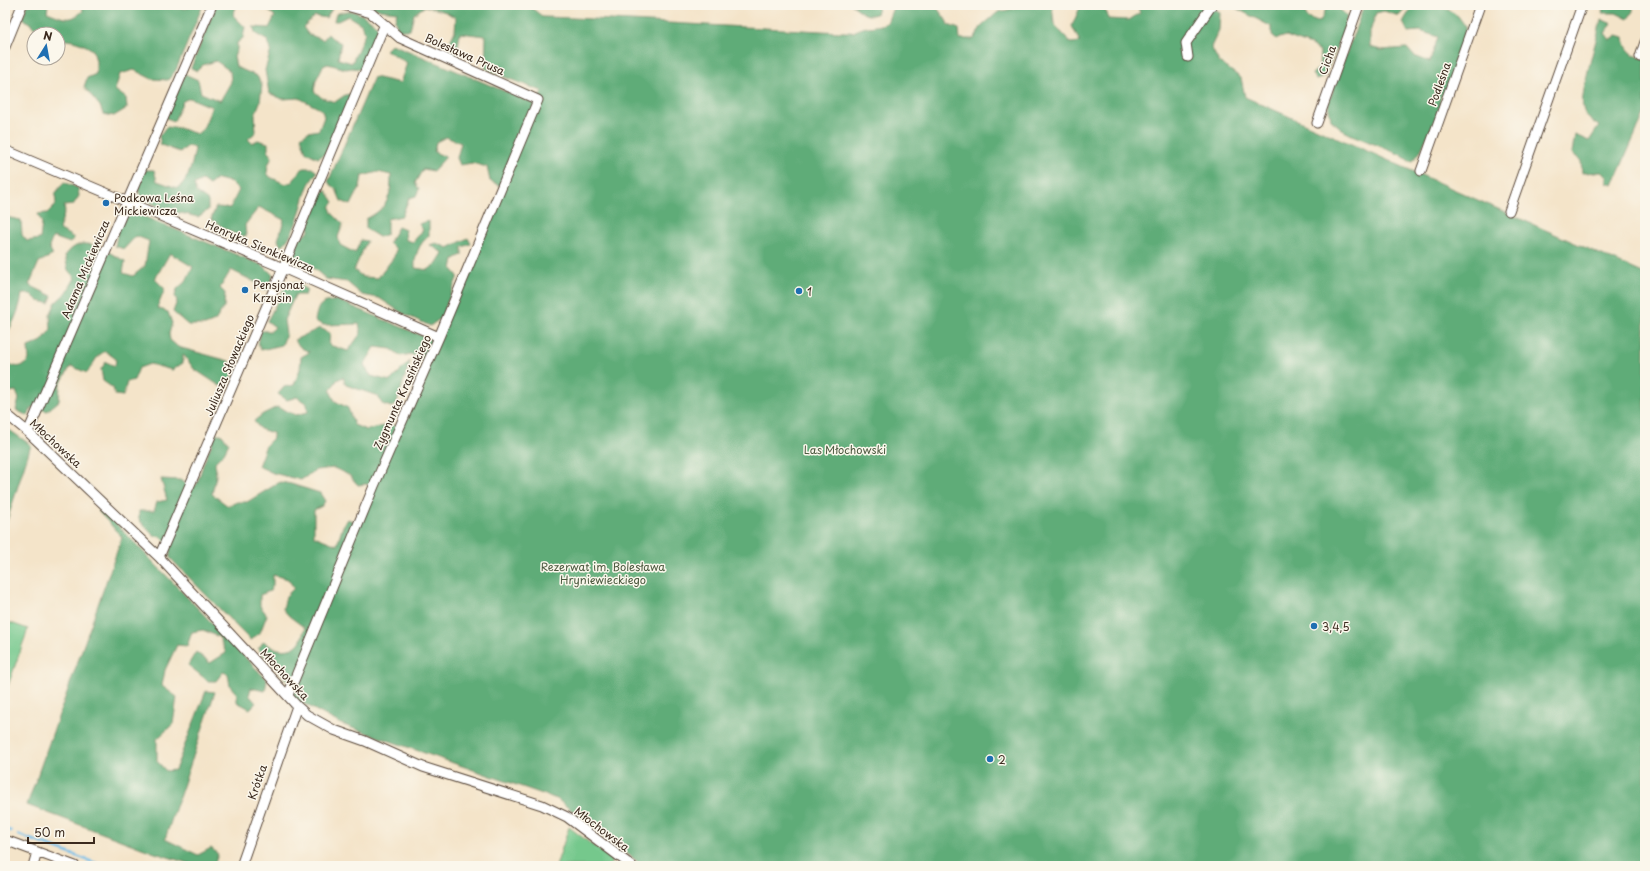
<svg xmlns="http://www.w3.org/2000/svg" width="1650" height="871" viewBox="0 0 1650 871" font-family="'Playpen Sans',sans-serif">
	<rect width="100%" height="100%" fill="#fbf7ec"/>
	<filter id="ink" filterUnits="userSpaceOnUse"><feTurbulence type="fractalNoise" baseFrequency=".025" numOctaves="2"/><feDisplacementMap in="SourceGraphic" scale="8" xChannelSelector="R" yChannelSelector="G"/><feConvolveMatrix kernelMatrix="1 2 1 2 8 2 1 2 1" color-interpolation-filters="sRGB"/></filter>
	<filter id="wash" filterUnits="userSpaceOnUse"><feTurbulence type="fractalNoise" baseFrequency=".012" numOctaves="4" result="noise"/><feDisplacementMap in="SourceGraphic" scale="16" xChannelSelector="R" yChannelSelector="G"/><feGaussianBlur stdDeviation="0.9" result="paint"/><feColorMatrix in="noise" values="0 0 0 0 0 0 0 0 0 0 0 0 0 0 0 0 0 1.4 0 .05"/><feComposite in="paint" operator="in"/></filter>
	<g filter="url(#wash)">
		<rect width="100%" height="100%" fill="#f4e4c9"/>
		<path fill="#74c88c" stroke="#587955" d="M 5,621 L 28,629 L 5,694 Z
			M 569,827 L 612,860 L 610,866 L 556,866 Z"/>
		<path fill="#5fac78" stroke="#4d6b4b" d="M 27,5 L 48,5 L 47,12 C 64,18 69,23 83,11 L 82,5 L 169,5 C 186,13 187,5 203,5 L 176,70 L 168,80 L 152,79 L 134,70 L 120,74 L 115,90 L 126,98 L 127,108 L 114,116 L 103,114 L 100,106 L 84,87 L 87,78 L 96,74 L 96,61 L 93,50 C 82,43 71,39 58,40 L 58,34 L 38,34 L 33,26 L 23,18 Z
			M 216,5 L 237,5 L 233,15 L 245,27 L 243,38 L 237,43 L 237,50 L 234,56 L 236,67 L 257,76 L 262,85 L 260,102 L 255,115 L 256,132 L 248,139 L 252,143 L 258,140 L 268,143 L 268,152 L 272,157 L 268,165 L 267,173 L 270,177 L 285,184 L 292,182 L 303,168 L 312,168 L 317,172 C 313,178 309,183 307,189 C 300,209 297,232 281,247 L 278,240 L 284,220 L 259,207 L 245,225 L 246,236 C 234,237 220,225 211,219 L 216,207 L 230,208 L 239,190 L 231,182 L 217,179 L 209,185 L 202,180 L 194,184 L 196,192 L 208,201 L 208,210 L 198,217 L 181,213 L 170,213 L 141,197 L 138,190 L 145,170 L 154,170 L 157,181 L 177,188 C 189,182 193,161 195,148 L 188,146 L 180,152 L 161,145 L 159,136 L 166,127 L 179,128 L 197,134 L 203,129 L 212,107 L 190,98 L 183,101 L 174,121 L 166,118 L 185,74 L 198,80 L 201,93 L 220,101 L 231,82 L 230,71 L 216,61 L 203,65 L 197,71 L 191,68 Z
			M 261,5 L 331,5 L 332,9 L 326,18 L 315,16 L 303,27 L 308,34 L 323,40 L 328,34 L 332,38 L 341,43 L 338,59 L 352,63 L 365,33 L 361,24 L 348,16 L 338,21 L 334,21 L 336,14 C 341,12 346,11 351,11 C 359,12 374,21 378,28 L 361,69 L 352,68 L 346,69 L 328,64 L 323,66 L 316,80 L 314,91 L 322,98 L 335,102 L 345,95 L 350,94 L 354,97 L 326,153 L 318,158 L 306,152 L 301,137 L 308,132 L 319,130 L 324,117 L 322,110 L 299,98 L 282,99 L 269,93 L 265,70 L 271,50 L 268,41 L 256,34 L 253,27 L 269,28 L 275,16 Z
			M 368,5 L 476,5 L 477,6 L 528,5 L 543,17 L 573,18 L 840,32 L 854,32 C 862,25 877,28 887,23 L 894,5 L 936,5 C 939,13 946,17 948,25 L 959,29 L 960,39 L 974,39 L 981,27 L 998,12 L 1016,8 L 1017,5 L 1052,5 L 1054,24 L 1071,43 L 1080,42 L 1072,26 L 1081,5 L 1104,5 L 1108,19 L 1129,20 L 1140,13 L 1137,5 L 1212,5 L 1220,13 L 1219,30 L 1211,47 L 1219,62 L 1241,78 L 1245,97 L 1645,274 L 1645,866 L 643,866 L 557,799 L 341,724 L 288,695 L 292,685 L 258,649 L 264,641 C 272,650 290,654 299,643 C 302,640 303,632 305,628 L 289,616 L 283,609 L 286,596 L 294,588 L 288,579 L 273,575 L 273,585 L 270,591 L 260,595 L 260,606 L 267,615 L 260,633 L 250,640 L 170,558 L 170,546 L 161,537 L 154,536 L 139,520 L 139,511 L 154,511 L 157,502 L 167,500 L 161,479 L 180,480 L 192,488 L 197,484 L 204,462 L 216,434 L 221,434 L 229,443 L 224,453 L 215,462 L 216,476 L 212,494 L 228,506 L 237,502 L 247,502 L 280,482 L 291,484 L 320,493 L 325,501 L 322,506 L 314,510 L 314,536 L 337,545 L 343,526 L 348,519 L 357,523 L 374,486 L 366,484 L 358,485 L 349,475 L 334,468 L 316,470 L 301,480 L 273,473 L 258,466 L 266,445 L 273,438 L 273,433 L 260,429 L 254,421 L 263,414 L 277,407 L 296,415 L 308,412 L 307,404 L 297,397 L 287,400 L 278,394 L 284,387 L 294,385 L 300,369 L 301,357 L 310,352 L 301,348 L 294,340 L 320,328 L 330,333 L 329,345 L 348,351 L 361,333 L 359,324 L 323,325 L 315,321 C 318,303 320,303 337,300 L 432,340 L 422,360 L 411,354 L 401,356 L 391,349 L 375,347 L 364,365 L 371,376 L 390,381 L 410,361 L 396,405 L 391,407 L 382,404 L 378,396 L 346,385 L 343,377 L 337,380 L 330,391 L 335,401 L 348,408 L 354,425 L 366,430 L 384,426 L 401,425 L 503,187 L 490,181 L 487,167 L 472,163 L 460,165 L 457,158 L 461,143 L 446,137 L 436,142 L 434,152 L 446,157 L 433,171 L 423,169 L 415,183 L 419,189 L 416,196 L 409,198 L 402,216 L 387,219 L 387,234 L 379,237 L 366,229 L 366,219 C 387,208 391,199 391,175 L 378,172 L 362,176 L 360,187 L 351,205 L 341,201 L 336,189 L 328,182 L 374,77 L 400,83 L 407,63 L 386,50 L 392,44 L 535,104 L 516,154 L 542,91 L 507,78 L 485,68 L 486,36 L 460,33 L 456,60 L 444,54 L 455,31 L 456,18 L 446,12 L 425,6 L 414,14 L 410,30 L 398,30 L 395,20 L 397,12 L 380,10 Z
			M 852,5 L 879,5 L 876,14 C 864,18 861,10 852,5 Z
			M 1230,5 L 1303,5 L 1307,18 L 1318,22 L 1322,18 L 1327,6 L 1338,8 L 1347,16 L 1344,30 L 1324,77 L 1316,80 L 1312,74 L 1319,68 L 1320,51 L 1311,45 L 1286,36 L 1277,39 L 1272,35 L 1272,27 Z
			M 1364,5 L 1409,5 L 1399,16 L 1384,11 L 1376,13 L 1370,32 L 1370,47 L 1381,50 L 1407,48 L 1414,56 L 1430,62 L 1438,37 L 1420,31 L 1408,32 L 1403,22 L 1412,7 L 1416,5 L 1441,5 L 1458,16 L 1466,27 L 1456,65 L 1446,91 L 1441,96 L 1438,114 L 1420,152 L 1413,161 L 1409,161 L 1401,155 L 1347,133 L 1331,120 L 1328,104 Z
			M 1604,5 L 1633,5 L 1633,11 L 1628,19 L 1616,13 L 1602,13 Z
			M 1601,19 L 1612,24 L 1605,33 L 1610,40 L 1617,35 L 1624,37 C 1625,50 1633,56 1645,59 L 1645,112 L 1613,185 L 1607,183 L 1607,176 L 1601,172 L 1582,173 L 1581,161 L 1572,153 L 1575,135 L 1589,141 L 1599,126 C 1591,121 1585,117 1583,108 C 1579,95 1598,37 1601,19 Z
			M 64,182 L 78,188 L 79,196 L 73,205 L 64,206 L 65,211 L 59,229 L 74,238 L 70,243 L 53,237 L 49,247 L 53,255 L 39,262 L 29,285 L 52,296 L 49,303 L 38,301 L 31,294 L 22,294 C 20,309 13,324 5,337 L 5,217 L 21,220 L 22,235 L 27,241 L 40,239 L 42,223 L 38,214 L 47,213 L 56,204 L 55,194 Z
			M 326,190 L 334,202 L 330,207 L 332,213 L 343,224 L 338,237 L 340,245 L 355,253 L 361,240 L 367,241 L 354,270 L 363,277 L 378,278 L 394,257 L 396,249 L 389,243 L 398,227 L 405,230 L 406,240 L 413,242 L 423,230 L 419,224 L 429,221 L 429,236 C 419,243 414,257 415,268 L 428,270 L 436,264 L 443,253 L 430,245 L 436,243 L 448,248 L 468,238 L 471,244 L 462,247 L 462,255 L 454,259 L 452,269 L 458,276 L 441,318 L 430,326 L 402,313 L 379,298 L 362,295 L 347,282 L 326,279 L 304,260 L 292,261 L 299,239 L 309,231 L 309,224 L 315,210 L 319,195 Z
			M 128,214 L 140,215 L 264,266 L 273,275 L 269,289 L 261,290 L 259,284 L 231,270 L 220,288 L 225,293 L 224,307 L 215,321 L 205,325 L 188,325 L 173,312 L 177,301 L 175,296 L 177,289 L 186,281 L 193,267 L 170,253 L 155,279 L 165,289 L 157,308 L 168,312 L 172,323 L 169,334 L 170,340 L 178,347 L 229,361 L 233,368 L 230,382 L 220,386 L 194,369 L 183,354 L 183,363 L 172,370 L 150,364 L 139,368 L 134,380 L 127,382 L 123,396 L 115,395 L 113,388 L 103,381 L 101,369 L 106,362 L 115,366 L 116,359 L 105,351 L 98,356 L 87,373 L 71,366 L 60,384 L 59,401 L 47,411 L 32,407 L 28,416 L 16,410 L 19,399 L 16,391 L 9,392 L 5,390 L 5,364 C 16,366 20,370 29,360 L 28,347 L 42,341 L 51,329 L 50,315 L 56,302 L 67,292 L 75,278 L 68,270 L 65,256 C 83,231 104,251 125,261 L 123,273 L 133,276 L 145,266 L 149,241 L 136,236 L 124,249 L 115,246 L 118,230 Z
			M 295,282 L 307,290 L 305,295 L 295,295 L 284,320 L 286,334 L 282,345 L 261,350 L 258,345 L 261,331 L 271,331 L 275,327 L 267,321 L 286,285 Z
			M 5,427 L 31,445 L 5,527 Z
			M 102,509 L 267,680 L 265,691 L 251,688 L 249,695 L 256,703 L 250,709 L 237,702 L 237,694 L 230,686 L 228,674 L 223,672 L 216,681 L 208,681 L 188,665 L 196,652 L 210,663 L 226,653 L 219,637 L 203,630 L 192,632 L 187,646 L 177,645 L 165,670 L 162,686 L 177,697 L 173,724 L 157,739 L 157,761 L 166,771 L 175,770 L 206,691 L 215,692 L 165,839 L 198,855 L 211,848 L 218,854 L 214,866 L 197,866 L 155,853 L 27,805 L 122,537 L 98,511 Z"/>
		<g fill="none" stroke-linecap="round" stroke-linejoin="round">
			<path stroke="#6ebee9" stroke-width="2.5" d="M 5,829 L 11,831
				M 19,835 L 101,865"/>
		</g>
	</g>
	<g filter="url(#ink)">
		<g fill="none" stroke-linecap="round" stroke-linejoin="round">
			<defs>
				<path id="minor" d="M 5,47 L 22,5
					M 1188,57 L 1186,43 L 1212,5
					M 1640,57 L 1645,42
					M 1317,123 L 1359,5
					M 5,150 L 283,268 L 439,337
					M 1421,171 L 1480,5
					M 1509,211 L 1582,5
					M 5,413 L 28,432 L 159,557 L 297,706 L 307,715 L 334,730 L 365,741 L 423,767 L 542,805 L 567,817 L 632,866
					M 28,432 L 212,5
					M 159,557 L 283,268 L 384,26
					M 288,695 L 374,486 L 439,337 L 538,100 L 400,38 L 371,13 L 343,5
					M 5,840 L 75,866
					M 33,866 L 37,852
					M 241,866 L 297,706"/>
			</defs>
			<use href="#minor" stroke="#574638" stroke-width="11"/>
			<use href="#minor" stroke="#fff" stroke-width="9"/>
		</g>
	</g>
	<g fill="#1f6fb2" stroke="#fbf7ec" stroke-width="1.5">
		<circle cx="106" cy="203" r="4"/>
		<circle cx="245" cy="290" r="4"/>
		<circle cx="799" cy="291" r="4"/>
		<circle cx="1314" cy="626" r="4"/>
		<circle cx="990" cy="759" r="4"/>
	</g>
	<g text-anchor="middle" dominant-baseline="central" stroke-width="3" stroke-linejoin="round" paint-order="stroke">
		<g font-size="11" fill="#3b2a1e" stroke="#fbf7ec">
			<text transform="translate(465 54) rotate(24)">Bolesława Prusa</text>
			<text transform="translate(1327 60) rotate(-70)">Cicha</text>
			<text transform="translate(1439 84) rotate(-70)">Podleśna</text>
			<text transform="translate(260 246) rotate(23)">Henryka Sienkiewicza</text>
			<text transform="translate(85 269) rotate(-67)">Adama Mickiewicza</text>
			<text transform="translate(229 365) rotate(-67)">Juliusza Słowackiego</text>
			<text transform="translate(402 392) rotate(-66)">Zygmunta Krasińskiego</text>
			<text transform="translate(56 443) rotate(43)">Młochowska</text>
			<text transform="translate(285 674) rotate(47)">Młochowska</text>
			<text transform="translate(257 782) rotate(-71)">Krótka</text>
			<text transform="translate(602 829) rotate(37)">Młochowska</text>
		</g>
		<g font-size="11" fill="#3b2a1e" stroke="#fbf7ec" text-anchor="start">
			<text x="114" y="197">Podkowa Leśna<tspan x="114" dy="13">Mickiewicza</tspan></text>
			<text x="253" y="284">Pensjonat<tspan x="253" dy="13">Krzysin</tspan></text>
			<text x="807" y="291">1</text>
			<text x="1322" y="626">3,4,5</text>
			<text x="998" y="759">2</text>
		</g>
		<g font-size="11" fill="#4c593f" stroke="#fbf7ec">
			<text x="845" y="449">Las Młochowski</text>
			<text x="603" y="566">Rezerwat im. Bolesława<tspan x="603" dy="13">Hryniewieckiego</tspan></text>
		</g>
	</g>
	<rect width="1650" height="871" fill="none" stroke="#fbf7ec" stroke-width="20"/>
	<g transform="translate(46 46) rotate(11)"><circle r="19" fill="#fbf7ec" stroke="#aea59a"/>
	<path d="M0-3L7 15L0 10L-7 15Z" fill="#1f6fb2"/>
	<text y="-6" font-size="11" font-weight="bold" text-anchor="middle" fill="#3b2a1e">N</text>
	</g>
	<path d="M28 837v6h66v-6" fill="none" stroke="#3b2a1e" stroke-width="2"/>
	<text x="34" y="837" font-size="12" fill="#3b2a1e" stroke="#fbf7ec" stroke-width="3" paint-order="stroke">50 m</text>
</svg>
